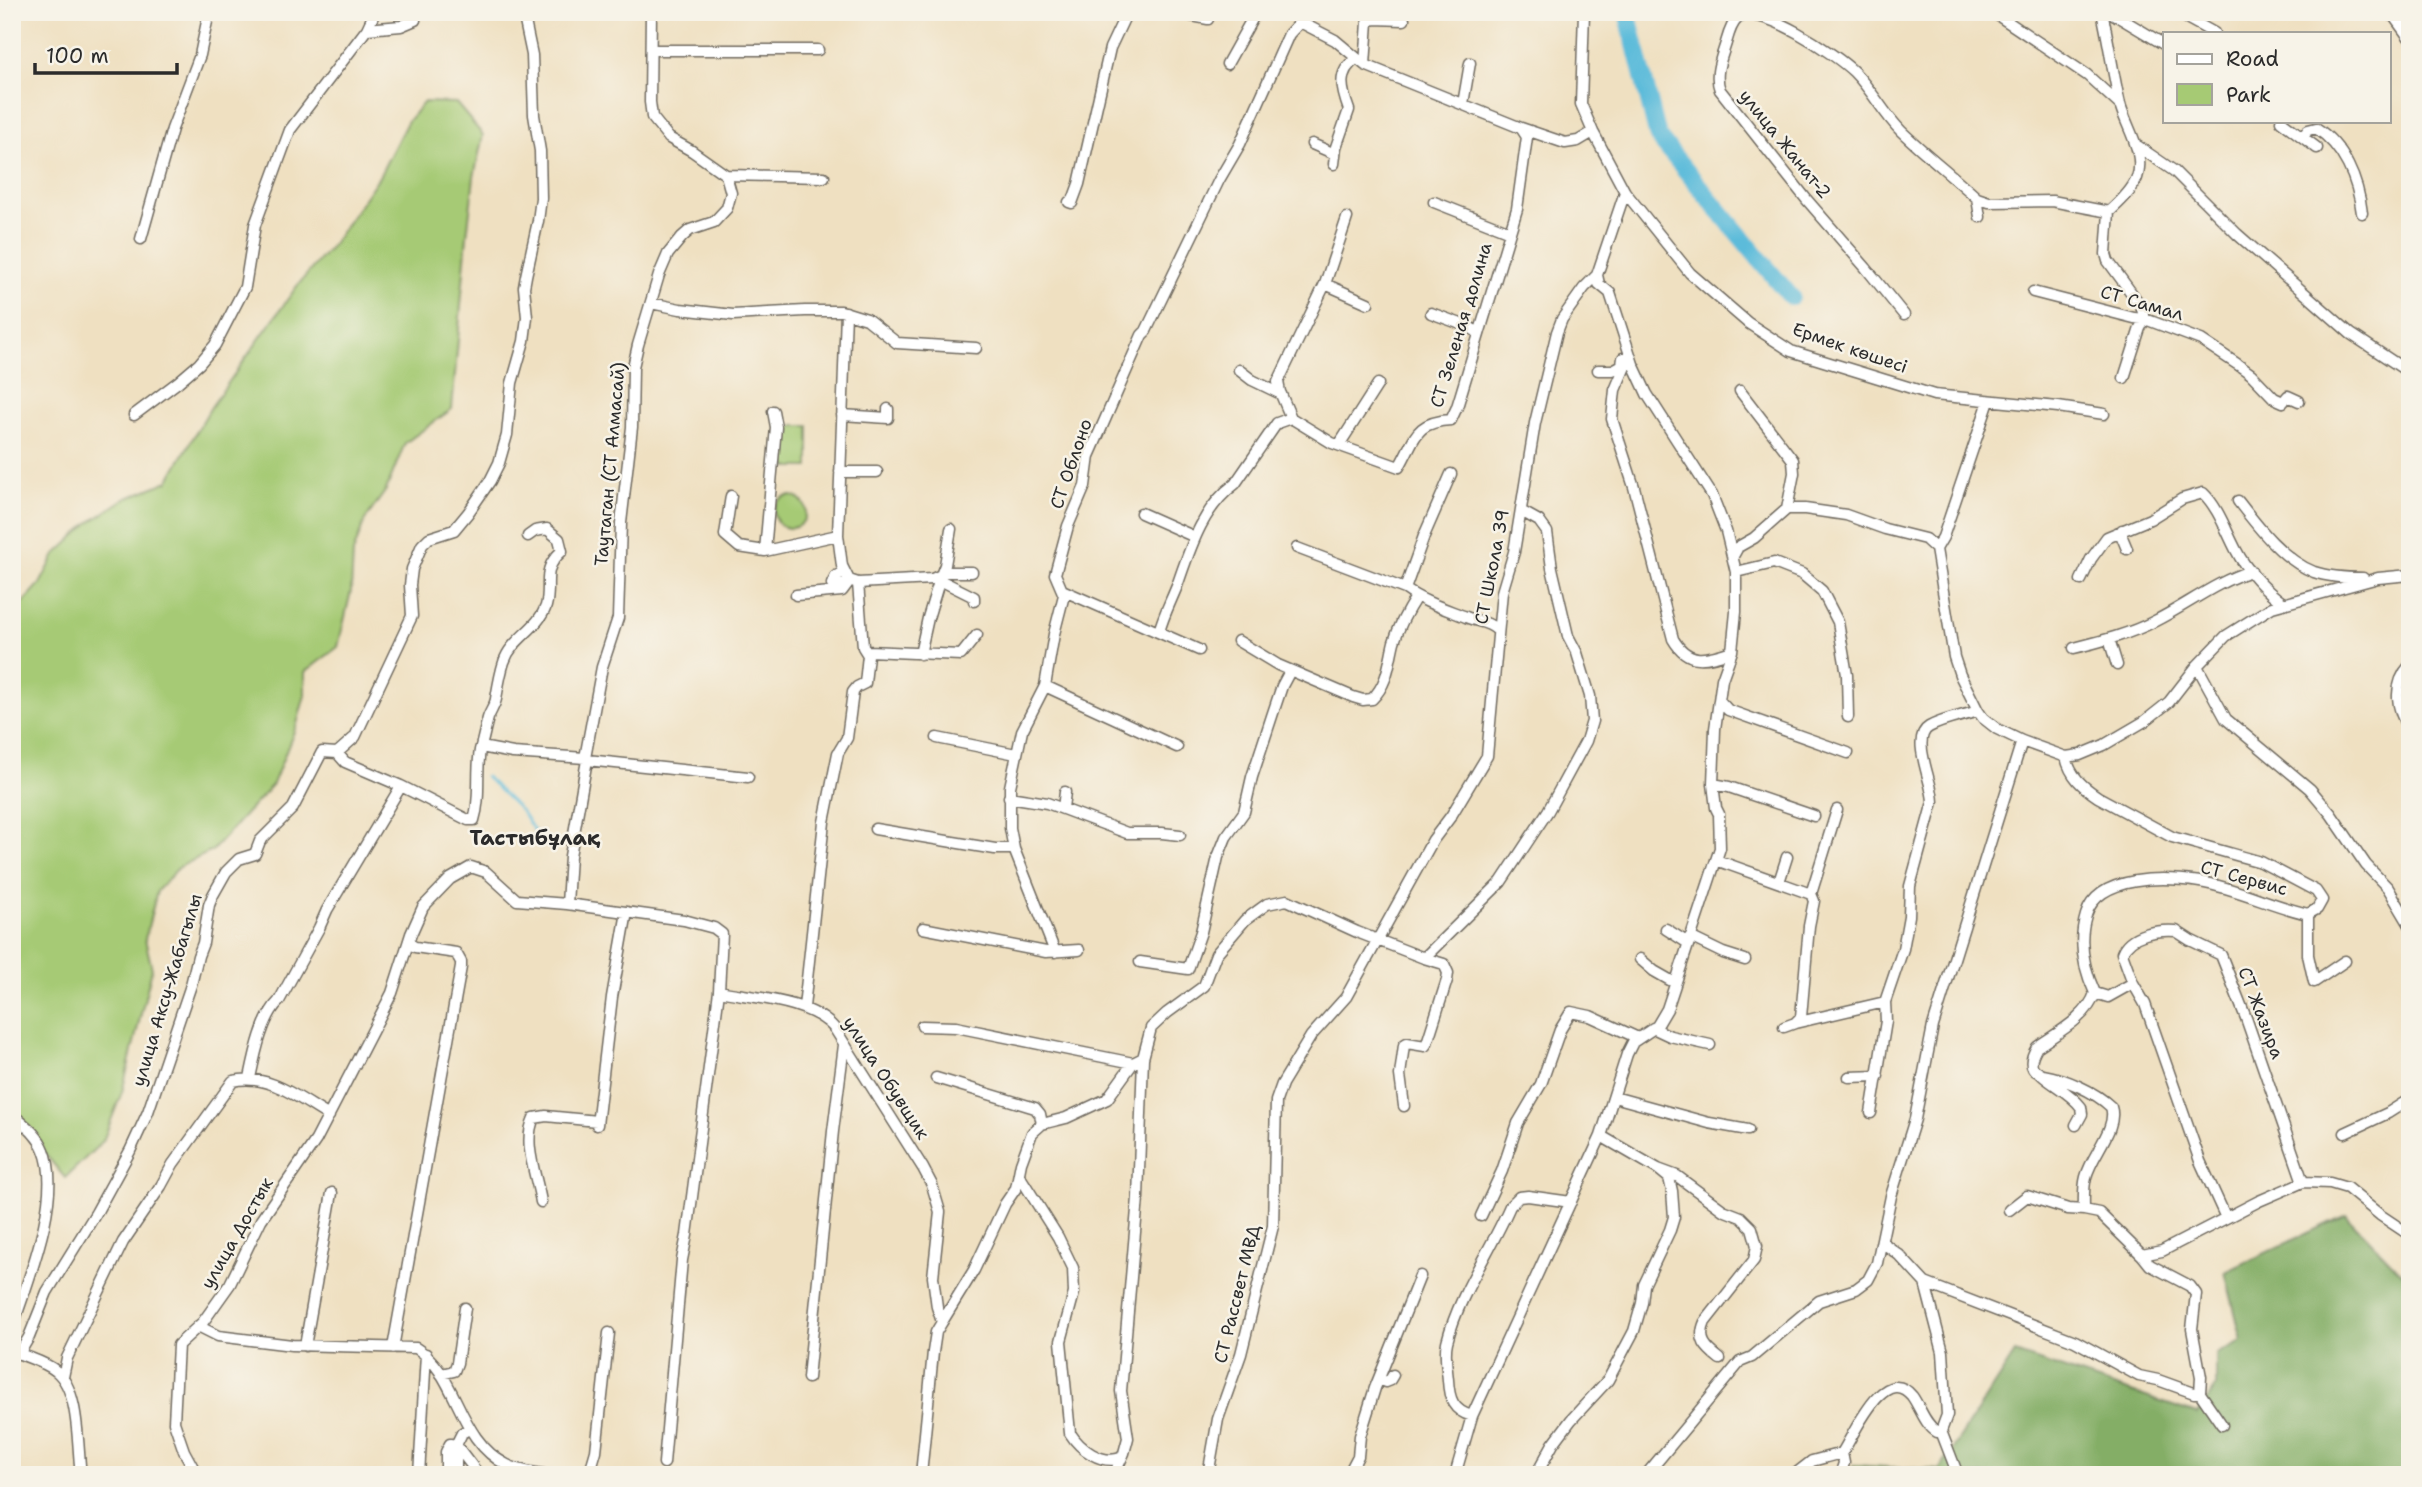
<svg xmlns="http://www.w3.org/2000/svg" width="2422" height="1487" viewBox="0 0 2422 1487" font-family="'Shantell Sans',sans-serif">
	<rect width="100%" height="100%" fill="#f7f3e8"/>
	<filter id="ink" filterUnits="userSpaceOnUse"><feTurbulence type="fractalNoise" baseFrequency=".0143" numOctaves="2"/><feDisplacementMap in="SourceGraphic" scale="14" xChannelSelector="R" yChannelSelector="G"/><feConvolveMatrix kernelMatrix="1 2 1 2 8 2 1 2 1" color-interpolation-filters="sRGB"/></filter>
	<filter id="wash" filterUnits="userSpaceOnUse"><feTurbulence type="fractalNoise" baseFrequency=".00686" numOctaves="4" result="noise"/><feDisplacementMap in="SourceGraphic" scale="28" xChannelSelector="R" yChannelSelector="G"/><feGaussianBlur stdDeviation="1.57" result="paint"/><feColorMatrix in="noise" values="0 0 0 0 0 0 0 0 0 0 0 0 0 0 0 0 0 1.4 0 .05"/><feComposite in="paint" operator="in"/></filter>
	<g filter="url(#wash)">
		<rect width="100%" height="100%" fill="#efe0c1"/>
		<path fill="#a6ca74" stroke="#687a50" stroke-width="2" d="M 424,102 L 456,103 L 483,135 L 474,177 L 467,236 L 452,409 L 405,443 L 386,490 L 365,520 L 353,553 L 351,591 L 338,647 L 305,672 L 305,695 L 297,724 L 273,784 L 212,851 L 179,867 L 157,891 L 145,939 L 152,969 L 122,1092 L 103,1141 L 65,1178 L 12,1114 L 12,615 L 40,584 L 55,555 L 89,523 L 123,500 L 168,481 L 211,407 L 297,286 L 333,244 L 380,175 L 407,122 Z
			M 786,426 L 809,426 L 809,467 L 786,467 Z
			M774 512a16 16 0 1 1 32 0a16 16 0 1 1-32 0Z"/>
		<path fill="#84ae66" stroke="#586c48" stroke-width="2" d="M 2346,1215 L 2410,1282 L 2410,1475 L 1852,1475 L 1853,1465 L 1939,1470 L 2015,1353 L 2197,1414 L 2216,1387 L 2216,1354 L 2242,1341 L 2225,1272 Z"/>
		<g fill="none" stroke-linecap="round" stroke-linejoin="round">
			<path stroke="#5bbbda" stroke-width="2.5" d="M 485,776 L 522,812 L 540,840"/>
			<path stroke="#5bbbda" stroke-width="18" d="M 1627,12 L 1658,137 L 1791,297"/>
		</g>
	</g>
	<g filter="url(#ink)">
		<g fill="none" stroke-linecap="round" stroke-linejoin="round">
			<defs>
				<path id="minor" d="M 1172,12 L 1208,19 L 1211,12
					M 1584,12 L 1581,104 L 1593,132 L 1625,192 L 1690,273 L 1748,323 L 1791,351 L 1934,395 L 2058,407 L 2104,414
					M 1993,12 L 2087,75 L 2120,105
					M 2110,12 L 2165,45
					M 2176,12 L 2214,33
					M 1300,22 L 1335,40 L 1365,65 L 1521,128 L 1565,143 L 1578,141 L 1593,132
					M 367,29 L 401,26 L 415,20
					M 652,50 L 818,50
					M 1227,64 L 1256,12
					M 1365,65 L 1368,22 L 1374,19 L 1404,20
					M 1463,104 L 1470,63
					M 2281,121 L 2317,148
					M 2303,137 L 2308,130 L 2316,128 C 2344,146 2358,180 2362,213
					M 1312,144 L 1335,154
					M 2136,145 L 2174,171 L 2237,234 L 2351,334 L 2410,373
					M 1334,164 L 1336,147 L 1349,110 C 1342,91 1336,72 1356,59
					M 726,175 L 824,177
					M 1977,198 L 1980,217
					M 1069,202 L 1072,203 L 1079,184 L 1110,48 L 1127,12
					M 1434,202 L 1510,232
					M 2109,212 L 2106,254 L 2108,261 L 2141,306 L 2145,319 L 2140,328 L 2124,378
					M 141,239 L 172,129 L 200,55 L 209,12
					M 1325,284 L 1368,303
					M 2033,292 L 2134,318 L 2145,319 L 2201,340 L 2237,364 L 2251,374 L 2274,398 L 2283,402 L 2288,396 L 2299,401
					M 651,303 L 680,309 L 733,315 L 805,311 L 841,311 L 867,319 L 897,343 L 976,348
					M 1431,313 L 1469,327 L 1479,333
					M 1904,315 L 1866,268 L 1807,200 L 1720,90 C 1714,74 1721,59 1726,43 C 1728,36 1731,24 1737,19 C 1757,0 1838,56 1854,72 C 1872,90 1883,113 1901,131 C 1925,154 1952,175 1977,198 L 1989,202 L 2052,201 L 2109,212 C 2119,203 2132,191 2137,178 C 2146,153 2126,127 2120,104 C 2113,74 2109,43 2102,12
					M 1630,355 L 1615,390 L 1612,419 L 1634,487 L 1673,639 C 1688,665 1706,660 1732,651
					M 1239,370 L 1252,380 L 1281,394
					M 1598,370 L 1613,370 L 1622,365 L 1623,358
					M 1740,391 L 1793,460 L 1794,473 L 1787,509
					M 773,411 L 776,427 L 765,551 L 838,535 L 842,566 L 849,580 L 858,583 L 863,647 L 868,655 L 865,683 L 857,687 L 853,692 L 847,738 L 838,753 L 824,822 L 804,1007
					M 134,415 L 178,382 L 199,364 L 215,345 L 245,287 L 255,225 L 290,130 L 367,29 L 375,12
					M 842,415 L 888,418 L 888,409
					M 1291,418 L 1280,392 L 1278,382 L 1325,284 L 1347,218
					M 1339,445 L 1378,384
					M 840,472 L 877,472
					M 731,496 L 725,535 L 739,547 L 765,551
					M 2238,501 C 2258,527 2283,560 2314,572 C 2329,577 2347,578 2363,578
					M 1141,513 L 1195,537
					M 2122,530 L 2122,537 L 2127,549
					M 838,535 L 846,312
					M 1297,548 L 1405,589 C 1423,602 1446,609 1466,617 C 1477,622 1488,621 1497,630
					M 1936,549 L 1943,537 L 1989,401
					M 1733,556 L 1738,547 L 1754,538 L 1787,509 L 1805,509 L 1846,515 L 1885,529 L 1925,539 L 1936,549 L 1954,657 L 1960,675 L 1978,711 L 1983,718 L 1997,729 L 2022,741 L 2066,757 L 2080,755 L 2104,745 L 2145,721 L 2169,702 L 2197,666 L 2226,636 L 2272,607 L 2378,578 L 2410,575
					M 943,572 L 972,572
					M 1736,572 L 1774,563 L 1802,574 L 1822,591 L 1838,622 L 1847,675 L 1848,717
					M 845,573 L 836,576 L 832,584 L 835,586 L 846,584
					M 940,580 L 974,597 L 974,601
					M 2081,580 L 2091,559 L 2107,537 L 2150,519 L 2182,499 L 2203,493 C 2218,507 2226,531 2236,550 C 2246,570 2265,590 2283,603
					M 858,583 L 932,579 L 941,575 L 945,565 L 951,529
					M 1405,589 L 1424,536 L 1451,474
					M 1062,590 L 1199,650
					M 796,595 L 842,591 L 848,583
					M 1159,632 C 1163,616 1171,601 1177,586 C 1190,549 1202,508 1235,484 L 1277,423 L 1291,418 L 1332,443 L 1399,467 C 1416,438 1414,422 1451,420 L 1457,407 L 1517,209 L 1527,137 L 1521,128
					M 2109,639 L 2117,665
					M 1238,641 L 1278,665 L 1353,697 L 1363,700 L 1372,699 C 1388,684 1389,662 1394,642 C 1399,626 1407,611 1416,597
					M 2074,648 C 2102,641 2130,634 2155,621 C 2187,605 2217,581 2251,571
					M 868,651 L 961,655 L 977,635
					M 920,654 L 928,618 L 941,575
					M 2410,665 C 2392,685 2396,709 2410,731
					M 2197,666 L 2226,719 L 2310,789 L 2331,814 L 2366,865 L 2388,888 L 2410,925
					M 1045,686 L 1177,747
					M 1719,700 L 1728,710 L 1848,753
					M 937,738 L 1016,754
					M 481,747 L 513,753 L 585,758
					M 337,753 L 345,762 L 401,786
					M 2066,757 C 2070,776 2083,787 2098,797 L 2172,837 L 2261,862 L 2316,891 L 2322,900 L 2317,909 L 2308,914 C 2272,906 2237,888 2200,882 C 2166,877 2098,874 2086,915 C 2078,941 2084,969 2095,993 C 2088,1017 2057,1033 2037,1047 C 2034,1052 2029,1061 2033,1068 C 2035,1072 2040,1072 2042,1075 C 2054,1086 2071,1093 2081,1107 L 2082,1114 L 2076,1125
					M 587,760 L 748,777
					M 1713,784 L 1729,787 L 1814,816
					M 1009,797 L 1047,803 L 1127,833 L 1162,833 L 1180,835
					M 1063,808 L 1065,792
					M 875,829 L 995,849 L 1014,849
					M 1716,860 L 1811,894
					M 1779,882 L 1787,857
					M 567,904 L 570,856 L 587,760 L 585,758 L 602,667 L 618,618 L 621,523 L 632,427 L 633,367 L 638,345 L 659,275 L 668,254 L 682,237 L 690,230 L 714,222 L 727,208 L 731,193 L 726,175 L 692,151 L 669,138 L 652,117 L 650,102 L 651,12
					M 2308,914 L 2308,955 L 2314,982 L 2345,961
					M 923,928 L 1046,952 L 1079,950
					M 1666,929 L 1688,943
					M 1690,937 L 1723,953 L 1745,960
					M 1055,952 L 1014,849 L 1010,828 L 1010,787 L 1022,731 L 1045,686 L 1054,634 L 1064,595 L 1055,574 L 1068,526 L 1085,486 L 1089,456 L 1093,447 L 1142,335 L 1146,331 L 1219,180 L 1240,144 L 1289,34 L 1300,22 L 1295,12
					M 1640,959 L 1654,971 L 1675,983
					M 1140,962 L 1188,969 L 1201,932 L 1218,857 L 1226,837 L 1244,812 L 1252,777 L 1272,716 L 1282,686 L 1290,671
					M 2133,983 L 2145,1004 L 2200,1161 L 2226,1218
					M 2095,993 L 2108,997 L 2133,983 L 2122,953 C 2130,933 2157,930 2176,931 L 2190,940 L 2221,955 L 2246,1018 L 2303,1182
					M 1795,1023 L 1801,1017 L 1809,926 L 1814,901 L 1811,894 L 1837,810
					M 922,1026 L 956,1027 L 1133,1063
					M 1784,1027 L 1795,1023 L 1885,1002 L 1903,949 L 1909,916 L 1910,886 L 1933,802 C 1933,782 1910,738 1929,727 C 1943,719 1963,716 1978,711
					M 1653,1028 L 1670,1036 L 1710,1045
					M 2043,1075 C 2066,1079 2094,1091 2111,1107 C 2118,1128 2092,1154 2086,1177 C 2083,1188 2084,1200 2084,1210 L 2099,1213 L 2142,1255 L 2162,1251 L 2259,1201 L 2303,1182 L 2330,1183 L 2347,1188 L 2380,1215 L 2410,1235
					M 1849,1077 L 1878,1076
					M 250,1078 C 255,1054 262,1018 279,1001 L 319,928 L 327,910 L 401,786 L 468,820 L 474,820 C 481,798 476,773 480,750 C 483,740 485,729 488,718 C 490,712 495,705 496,699 C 498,687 500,674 504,662 C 511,639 539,628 546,606 C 552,584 540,570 562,551 L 559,539 L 547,529 L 535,531 L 528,536
					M 936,1078 L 1035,1108 L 1040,1114 L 1042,1124
					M 1614,1097 L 1709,1123 L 1748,1130
					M 1404,1106 L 1400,1075 L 1404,1045 L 1407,1043 L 1425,1046 L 1427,1043 L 1447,980 L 1448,973 L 1444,964 L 1424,958
					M 1871,1113 L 1886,1021 L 1885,1002
					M 12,1114 C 24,1125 38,1134 44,1150 C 63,1196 27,1283 12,1328
					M 597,1125 L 612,997 L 627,912
					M 2345,1133 L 2388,1113 L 2410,1099
					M 1601,1136 L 1658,1169 L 1677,1176 L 1723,1210 L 1741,1217 L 1752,1228 L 1757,1246 L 1754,1260 L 1705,1322 C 1697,1340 1706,1348 1720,1359
					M 1019,1175 L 1058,1237 L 1073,1268 L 1074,1293 L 1061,1341 L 1070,1433 C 1080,1449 1101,1465 1121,1458
					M 541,1202 C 537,1176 522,1143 534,1118 L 546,1116 L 597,1121
					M 2009,1210 L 2027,1196 L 2068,1209 L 2084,1210
					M 1481,1216 L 1502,1171 L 1518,1123 L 1541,1084 L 1560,1030 L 1571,1012 L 1590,1016 L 1638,1038
					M 1882,1242 L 1899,1255 L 1925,1283 L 2075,1341 L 2139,1376 L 2158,1380 L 2194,1393 L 2200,1393 L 2201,1377 L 2192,1329 L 2196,1294 L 2190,1286 L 2150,1265 L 2142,1255
					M 942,1322 L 974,1270 L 1005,1204 L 1016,1188 L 1021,1163 L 1032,1133 L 1042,1124 L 1066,1118 L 1107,1099 L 1133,1063 L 1143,1058 L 1151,1028 L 1167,1013 L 1204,986 L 1216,954 L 1245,920 L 1267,904 L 1287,900 L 1357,932 L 1424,958 L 1501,882 L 1548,811 L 1586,741 L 1592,721 L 1590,696 L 1577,653 L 1568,636 L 1552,568 L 1547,532 L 1539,521 L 1521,511
					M 198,1326 L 218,1336 L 292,1345 L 416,1348 C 459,1374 456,1439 507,1465 C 518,1471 536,1473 549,1475
					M 305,1346 L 332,1193
					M 393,1348 L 461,967 L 461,962 L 456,953 L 415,947 L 410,944
					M 12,1350 C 26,1358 44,1361 56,1371 C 80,1390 77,1446 81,1475
					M 19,1354 L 29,1337 L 47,1292 L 96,1213 L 130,1151 L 148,1112 L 191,985 L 198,956 L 203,943 L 209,905 L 213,895 L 226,872 L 239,859 L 255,854 L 260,841 L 293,808 L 322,752 L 337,753 L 355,737 L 412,616 L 410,585 L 412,569 L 422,545 L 429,538 L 454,530 L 468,513 L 490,481 L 499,463 L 507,435 L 512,383 L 524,341 L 527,317 L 524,287 L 526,276 L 538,221 L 541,198 L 540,151 L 534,115 L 532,55 L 523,12
					M 441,1374 L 454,1371 L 457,1363 L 465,1308
					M 63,1377 L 67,1358 L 123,1242 L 161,1186 L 173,1164 L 233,1081 C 269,1073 298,1098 329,1116
					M 808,1378 L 833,1131 L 844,1045
					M 1380,1379 L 1385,1382 L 1390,1380 L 1393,1375
					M 2200,1393 L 2222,1425
					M 1472,1416 C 1453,1411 1449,1399 1448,1380 C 1447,1368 1444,1354 1447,1342 C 1459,1294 1490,1252 1510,1206 L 1519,1197 L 1528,1196 L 1571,1202
					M 469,1429 L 462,1433 L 456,1445 L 479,1475
					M 1941,1431 L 1958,1475
					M 664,1463 L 682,1260 L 687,1235 L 719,991
					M 197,1475 L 184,1451 L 174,1422 L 178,1345 L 203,1322 L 230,1284 L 261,1220 L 316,1140 L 392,993 L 411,934 L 423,907 L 450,879 L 471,867 L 486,872 L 517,900 L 567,904 L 684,920 L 714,928 L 722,934 L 719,991 C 754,998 811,1000 835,1029 L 923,1168 L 932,1185 L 940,1212 L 933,1277 L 937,1307 L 942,1322 L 936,1332 L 933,1352 L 921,1475
					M 419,1475 L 426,1354
					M 448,1475 L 446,1472 L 446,1452 L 450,1444 L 456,1445 L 456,1475
					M 589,1475 L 596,1451 L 609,1333
					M 1114,1475 L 1124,1453 L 1128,1438 L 1121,1391 L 1138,1198 L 1143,1058
					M 1208,1475 L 1218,1419 L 1241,1354 L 1273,1226 L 1276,1101 L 1282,1084 L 1311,1036 L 1346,997 L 1433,840 L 1451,816 L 1487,756 L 1502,592 L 1514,552 L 1535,423 L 1557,332 L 1562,319 L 1584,288 L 1597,275 L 1625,192
					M 1348,1475 L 1358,1456 L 1360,1436 L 1375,1388 L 1420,1276
					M 1455,1475 L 1472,1416 L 1601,1136 L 1627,1054 L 1633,1042 L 1657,1026 L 1667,1009 L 1720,848 L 1719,814 L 1716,808 L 1713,784 L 1715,729 L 1722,679 L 1732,651 L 1736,612 L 1736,572 L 1726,531 L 1712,495 L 1647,394 L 1633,364 L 1610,293 L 1599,284 L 1597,275
					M 1536,1475 L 1553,1444 L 1571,1420 L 1608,1380 L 1634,1331 L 1642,1303 L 1644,1285 L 1670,1230 L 1674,1217 L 1672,1191 L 1669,1178 L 1658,1169
					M 1646,1475 L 1740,1362 L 1752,1357 L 1819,1301 L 1856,1289 L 1868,1280 L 1877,1263 L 1891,1196 L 1915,1119 L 1933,1026 L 2022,741
					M 1794,1475 L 1812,1461 L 1842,1453 C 1853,1437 1884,1361 1912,1396 C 1920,1407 1925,1425 1937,1432 L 1941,1431 L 1947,1415 L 1943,1352 L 1925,1283
					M 1840,1475 L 1844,1463 L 1842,1453"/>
				<path id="tertiary" d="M 2392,12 L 2410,37"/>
			</defs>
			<use href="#minor" stroke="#706a60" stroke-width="13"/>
			<use href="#tertiary" stroke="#706a60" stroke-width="15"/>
			<use href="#minor" stroke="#fff" stroke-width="10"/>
			<use href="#tertiary" stroke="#fff" stroke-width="12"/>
		</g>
	</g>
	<g text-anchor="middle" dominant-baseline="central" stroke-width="5" stroke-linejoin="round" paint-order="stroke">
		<g font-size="18" fill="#2b2b2b" stroke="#f7f3e8">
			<text transform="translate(1785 144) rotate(51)">улица Жанат-2</text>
			<text transform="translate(2142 303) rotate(16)">СТ Самал</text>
			<text transform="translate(1461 325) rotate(-73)">СТ Зеленая долина</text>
			<text transform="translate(1850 348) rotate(19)">Ермек көшесі</text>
			<text transform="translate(610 464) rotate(-85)">Таутаган (СТ Алмасай)</text>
			<text transform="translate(1071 464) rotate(-71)">СТ Облоно</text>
			<text transform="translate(1492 567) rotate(-79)">СТ Школа 39</text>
			<text transform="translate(2244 878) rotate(15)">СТ Сервис</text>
			<text transform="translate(167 990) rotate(-73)">улица Аксу-Жабагылы</text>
			<text transform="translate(2261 1013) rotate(69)">СТ Жазира</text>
			<text transform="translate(886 1078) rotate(57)">улица Обувщик</text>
			<text transform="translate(237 1233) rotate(-60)">улица Достык</text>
			<text transform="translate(1237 1294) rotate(-76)">СТ Рассвет МВД</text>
		</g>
		<g font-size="21" font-weight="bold" fill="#2b2b2b" stroke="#f7f3e8">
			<text x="535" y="838">Тастыбұлақ</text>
		</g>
	</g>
	<rect width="2422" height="1487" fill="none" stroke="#f7f3e8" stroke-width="42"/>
	<rect x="2163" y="32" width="228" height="91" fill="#f7f3e8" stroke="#a5a39c" stroke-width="2"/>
	<rect x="2177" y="54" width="35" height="10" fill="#ffffff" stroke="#a5a39c" stroke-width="2"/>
	<text x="2226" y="66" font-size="21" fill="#2b2b2b">Road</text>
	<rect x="2177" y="84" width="35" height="21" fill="#a6ca74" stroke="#a5a39c" stroke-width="2"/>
	<text x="2226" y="102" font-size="21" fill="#2b2b2b">Park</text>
	<path d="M35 63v10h142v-10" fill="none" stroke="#2b2b2b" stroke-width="3.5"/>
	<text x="46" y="63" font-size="21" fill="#2b2b2b" stroke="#f7f3e8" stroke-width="5" paint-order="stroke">100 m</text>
</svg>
